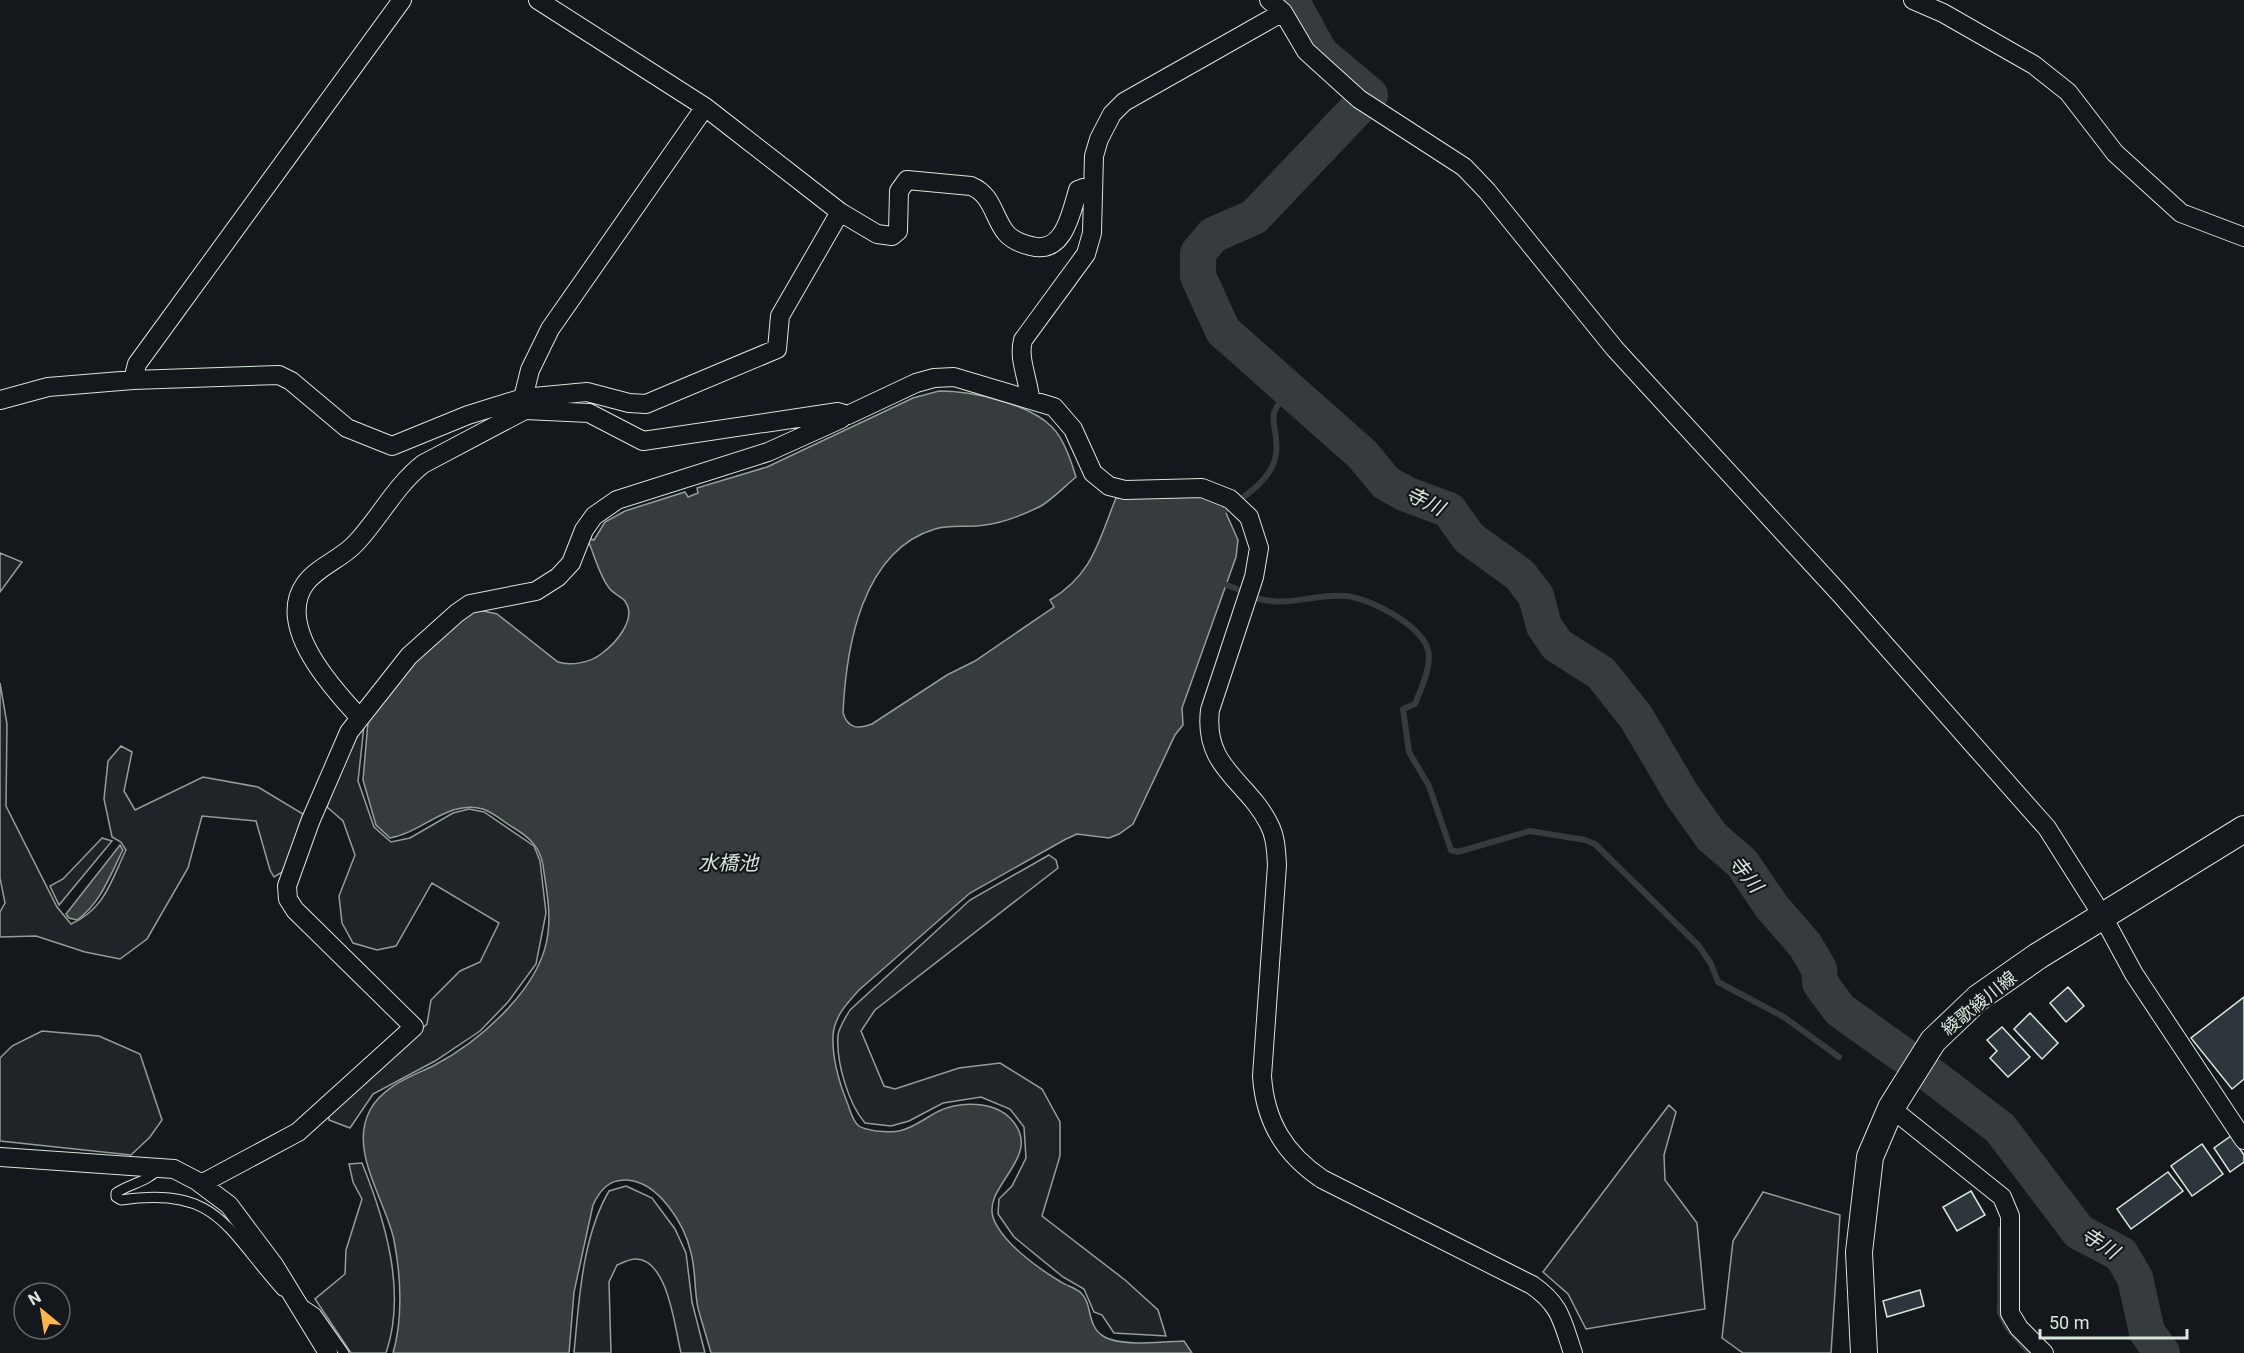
<svg xmlns="http://www.w3.org/2000/svg" width="2244" height="1353" viewBox="0 0 2244 1353" font-family="Roboto,'Noto Sans JP',sans-serif">
	<rect width="100%" height="100%" fill="#14181c"/>
	<path fill="#202428" stroke="#939e99" stroke-width="1.5" d="M 0,553 L 22,562 L 0,592 Z
		M 0,683 L 7,724 L 6,806 L 57,907 L 71,924 C 105,909 111,881 126,850 L 121,842 L 112,837 L 104,799 L 108,761 L 121,746 L 132,752 L 124,791 L 135,810 L 203,777 L 258,787 L 303,814 L 284,871 L 274,877 L 270,870 L 256,821 L 202,816 L 188,868 L 147,939 L 120,959 L 85,952 L 36,936 L 0,937 L 0,912 L 5,903 L 0,878 Z
		M 364,726 L 358,781 L 374,827 L 391,842 L 410,838 L 453,813 L 469,809 L 484,812 L 534,846 L 540,861 L 546,913 L 536,964 L 508,1002 L 480,1031 L 435,1061 L 373,1094 L 350,1128 L 329,1120 L 329,1111 L 427,1024 L 431,1000 L 460,971 L 480,962 L 499,923 L 432,883 L 396,946 L 377,950 L 353,943 L 342,923 L 339,896 L 355,855 L 343,821 L 327,807 L 341,761 Z
		M 102,838 L 112,841 L 59,905 L 50,886 L 63,879 Z
		M 1049,855 L 1056,860 L 1058,868 L 875,1010 L 861,1031 L 884,1086 L 895,1089 L 959,1068 L 1000,1063 L 1042,1089 L 1060,1122 L 1060,1156 L 1042,1216 L 1125,1280 L 1158,1310 L 1166,1336 L 1114,1333 L 1102,1315 L 1094,1312 L 1084,1289 L 1063,1277 L 1014,1237 L 998,1214 L 999,1199 L 1012,1186 L 1026,1158 L 1024,1127 L 1010,1109 L 981,1097 L 943,1103 L 909,1121 L 891,1126 L 865,1123 C 848,1103 836,1062 838,1035 C 839,1027 846,1017 850,1010 L 970,900 Z
		M 42,1031 L 99,1036 L 140,1054 L 162,1120 L 150,1137 L 131,1155 L 0,1141 L 0,1058 L 12,1046 Z
		M 1669,1105 L 1676,1112 L 1664,1155 L 1665,1180 L 1697,1223 L 1705,1309 L 1586,1329 L 1568,1294 L 1543,1272 Z
		M 362,1163 C 385,1220 407,1292 386,1353 L 351,1353 L 315,1299 L 345,1274 L 346,1250 L 362,1199 L 353,1182 L 349,1164 Z
		M 626,1186 L 652,1198 L 675,1229 L 686,1253 L 692,1302 L 705,1353 L 681,1353 C 675,1329 668,1258 635,1259 C 630,1259 622,1263 617,1265 L 609,1282 L 611,1353 L 574,1353 C 579,1301 582,1237 609,1191 Z
		M 1763,1192 L 1840,1215 L 1831,1353 L 1743,1353 L 1722,1338 L 1733,1241 Z"/>
	<path fill="#363b3e" stroke="#939e99" stroke-width="1.5" d="M 939,391 C 972,391 1028,403 1052,427 C 1064,439 1071,461 1076,477 C 1065,486 1053,499 1041,506 C 1025,514 1002,523 985,525 C 969,528 950,524 935,529 C 861,551 846,649 843,713 C 848,729 858,729 872,724 L 947,675 L 975,661 L 1054,607 L 1050,600 C 1093,574 1098,542 1116,498 L 1204,496 L 1222,504 L 1238,540 L 1236,557 L 1182,708 L 1183,725 L 1175,735 L 1133,824 L 1119,834 L 1109,838 L 1077,834 L 1066,839 L 970,893 L 859,990 C 847,1003 834,1017 833,1036 C 832,1058 839,1082 847,1102 C 850,1109 852,1121 859,1126 C 863,1129 871,1130 876,1131 C 883,1131 892,1133 899,1131 C 914,1128 925,1118 939,1111 C 960,1101 994,1101 1011,1119 C 1045,1156 983,1185 993,1217 C 1001,1242 1039,1269 1061,1282 C 1067,1286 1076,1288 1081,1293 C 1093,1304 1086,1325 1103,1336 C 1120,1347 1164,1342 1184,1341 L 1192,1353 L 711,1353 C 707,1338 702,1323 698,1308 C 694,1290 696,1271 691,1253 C 685,1225 659,1182 627,1180 C 609,1179 600,1190 593,1205 L 574,1292 L 569,1353 L 393,1353 C 403,1319 401,1276 394,1240 C 386,1201 348,1151 370,1110 C 383,1086 410,1077 433,1066 C 479,1042 542,988 548,933 C 551,910 546,888 543,865 C 540,847 529,837 514,828 C 504,822 494,813 483,809 C 449,799 423,832 390,838 L 376,825 L 363,780 L 368,722 L 411,664 L 474,609 L 497,614 L 558,662 C 570,666 590,663 601,654 C 615,644 639,618 624,600 C 620,596 613,593 610,589 C 599,576 594,553 587,538 L 594,540 L 605,522 L 625,511 L 685,492 L 688,497 L 698,493 L 697,488 L 767,467 L 913,398 Z
		M 120,845 L 123,850 C 110,875 101,903 77,920 L 69,918 L 66,914 Z
		M 2145,1328 L 2148,1328 L 2169,1353 L 2155,1353 L 2144,1335 Z"/>
	<g fill="none" stroke-linecap="round" stroke-linejoin="round">
		<path stroke="#363b3e" stroke-width="6" d="M 1219,514 C 1239,500 1273,481 1276,454 C 1280,421 1260,419 1291,391
			M 1222,583 L 1237,589
			M 1255,598 C 1292,608 1311,593 1346,596 C 1370,598 1421,625 1428,650 C 1432,667 1421,688 1415,704 L 1403,709 L 1409,752 L 1429,786 L 1451,850 L 1458,852 L 1530,831 L 1585,840 L 1595,844 L 1699,946 L 1711,964 L 1718,982 L 1784,1017 L 1839,1057
			M 2001,1229 L 2000,1313 L 2007,1327 L 2030,1353"/>
		<path stroke="#363b3e" stroke-width="36" d="M 1291,0 L 1320,53 L 1370,95 L 1254,217 L 1213,235 L 1198,253 L 1198,276 L 1223,331 L 1362,454 L 1386,483 L 1406,494 L 1449,510 L 1469,538 L 1520,575 L 1536,596 L 1544,626 L 1557,645 L 1601,673 L 1636,717 L 1682,795 L 1712,837 L 1742,863 L 1772,907 L 1805,945 L 1819,969 L 1820,983 L 1840,1010 L 1903,1055
			M 1932,1076 L 2000,1128 L 2079,1232 L 2121,1254 L 2135,1278 L 2147,1332 L 2162,1353"/>
	</g>
	<path fill="#2c363c" stroke="#d8e6dc" stroke-width="1.5" d="M 2068,987 L 2084,1006 L 2066,1022 L 2050,1003 Z
		M 2244,997 L 2244,1079 L 2232,1089 L 2191,1038 Z
		M 2030,1013 L 2058,1043 L 2042,1059 L 2014,1029 Z
		M 2002,1027 L 2030,1057 L 2008,1077 L 1990,1058 L 1997,1051 L 1987,1040 Z
		M 2231,1136 L 2244,1155 L 2244,1162 L 2230,1172 L 2214,1148 Z
		M 2202,1144 L 2223,1174 L 2192,1196 L 2171,1166 Z
		M 2168,1172 L 2183,1191 L 2131,1229 L 2117,1209 Z
		M 1971,1191 L 1985,1215 L 1957,1231 L 1943,1207 Z
		M 1920,1290 L 1924,1306 L 1887,1317 L 1883,1301 Z"/>
	<g fill="none" stroke-linecap="round" stroke-linejoin="round">
		<defs>
			<path id="service" d="M 159,1168 C 148,1182 131,1183 116,1193 L 116,1197 L 121,1200 C 218,1186 225,1228 282,1291
				M 304,1305 L 316,1313 L 344,1353"/>
			<path id="minor" d="M 538,0 L 705,107 L 550,329 L 530,370 L 523,398 L 525,410 L 589,413 L 643,441 L 838,412 L 848,415 L 916,383 L 934,378 L 954,377 L 1054,407 L 1073,429 L 1093,473 L 1109,486 L 1125,490 L 1202,488 L 1230,499 L 1249,517 L 1259,548 L 1254,577 L 1210,710 C 1203,768 1247,780 1269,824 C 1276,837 1276,851 1277,865 L 1262,1076 C 1265,1122 1285,1154 1322,1179 L 1532,1285 C 1561,1305 1562,1321 1573,1353
				M 1269,0 L 1283,12 L 1306,51 L 1359,99 L 1464,167 L 1487,191 L 1615,349 L 1841,595 L 2047,828 L 2102,915 L 2134,974 L 2244,1140
				M 1913,0 L 1943,13 L 2034,65 L 2068,92 L 2115,153 L 2181,213 L 2244,237
				M 840,212 L 877,234 L 892,236 L 898,231 L 899,191 L 907,180 L 971,186 C 993,195 993,217 1006,233 C 1013,241 1022,244 1031,246 C 1064,255 1071,213 1078,190 L 1092,185
				M 133,380 L 137,364 L 402,0
				M 1030,398 C 1028,378 1018,359 1023,340 L 1086,254 L 1092,233 L 1094,156 L 1099,139 L 1112,114 L 1124,102 L 1283,12
				M 0,400 L 48,387 L 133,380 L 279,375 L 291,381 L 347,428 L 392,446 L 468,415 L 523,398 L 587,392 L 629,403 L 646,404 L 777,349 L 780,316 L 840,212 L 705,107
				M 360,718 C 333,689 275,626 305,584 C 317,567 341,559 355,544 C 379,519 395,486 423,464 L 525,410
				M 1891,1108 L 2002,1197 L 2010,1216 L 2010,1313 L 2019,1328 L 2044,1353
				M 0,1157 L 174,1169 L 197,1181 L 229,1205 L 274,1265 L 328,1353
				M 201,1184 L 298,1132 L 414,1027 L 295,910 L 288,899 L 287,886 L 310,822 L 349,732 L 409,656 L 457,613 L 470,604 L 536,591 L 558,577 L 571,563 L 584,530 L 594,516 L 617,500 L 768,452 L 841,419"/>
			<path id="secondary" d="M 1864,1353 L 1859,1252 L 1870,1157 L 1891,1108 L 1933,1041 L 1978,998 L 2038,956 L 2244,829"/>
		</defs>
		<use href="#service" stroke="#d8e6dc" stroke-width="11"/>
		<use href="#minor" stroke="#d8e6dc" stroke-width="20"/>
		<use href="#secondary" stroke="#d8e6dc" stroke-width="28"/>
		<use href="#service" stroke="#14181c" stroke-width="9"/>
		<use href="#minor" stroke="#14181c" stroke-width="18"/>
		<use href="#secondary" stroke="#14181c" stroke-width="26"/>
	</g>
	<g text-anchor="middle" dominant-baseline="central" stroke-width="4.5" stroke-linejoin="round" paint-order="stroke">
		<g font-size="18" fill="#d8e6dc" stroke="#14181c">
			<text transform="translate(1979 1003) rotate(-39)">綾歌綾川線</text>
		</g>
		<g font-size="20" font-style="italic" fill="#d8e6dc" stroke="#14181c">
			<text transform="translate(1425 501) rotate(26)">寺川</text>
			<text x="728" y="863">水橋池</text>
			<text transform="translate(1746 874) rotate(51)">寺川</text>
			<text transform="translate(2100 1243) rotate(33)">寺川</text>
		</g>
	</g>
	<g transform="translate(42 1311) rotate(330)"><circle r="28" fill="#14181c" stroke="#626a69" stroke-width="1.5"/>
	<path d="M0-4.5L10 22L0 15L-10 22Z" fill="#ffb74d"/>
	<text y="-9" font-size="16" font-weight="bold" text-anchor="middle" fill="#d8e6dc">N</text>
	</g>
	<path d="M2040 1329v9h147v-9" fill="none" stroke="#d8e6dc" stroke-width="3"/>
	<text x="2049" y="1329" font-size="18" fill="#d8e6dc" stroke="#14181c" stroke-width="4.5" paint-order="stroke">50 m</text>
</svg>
